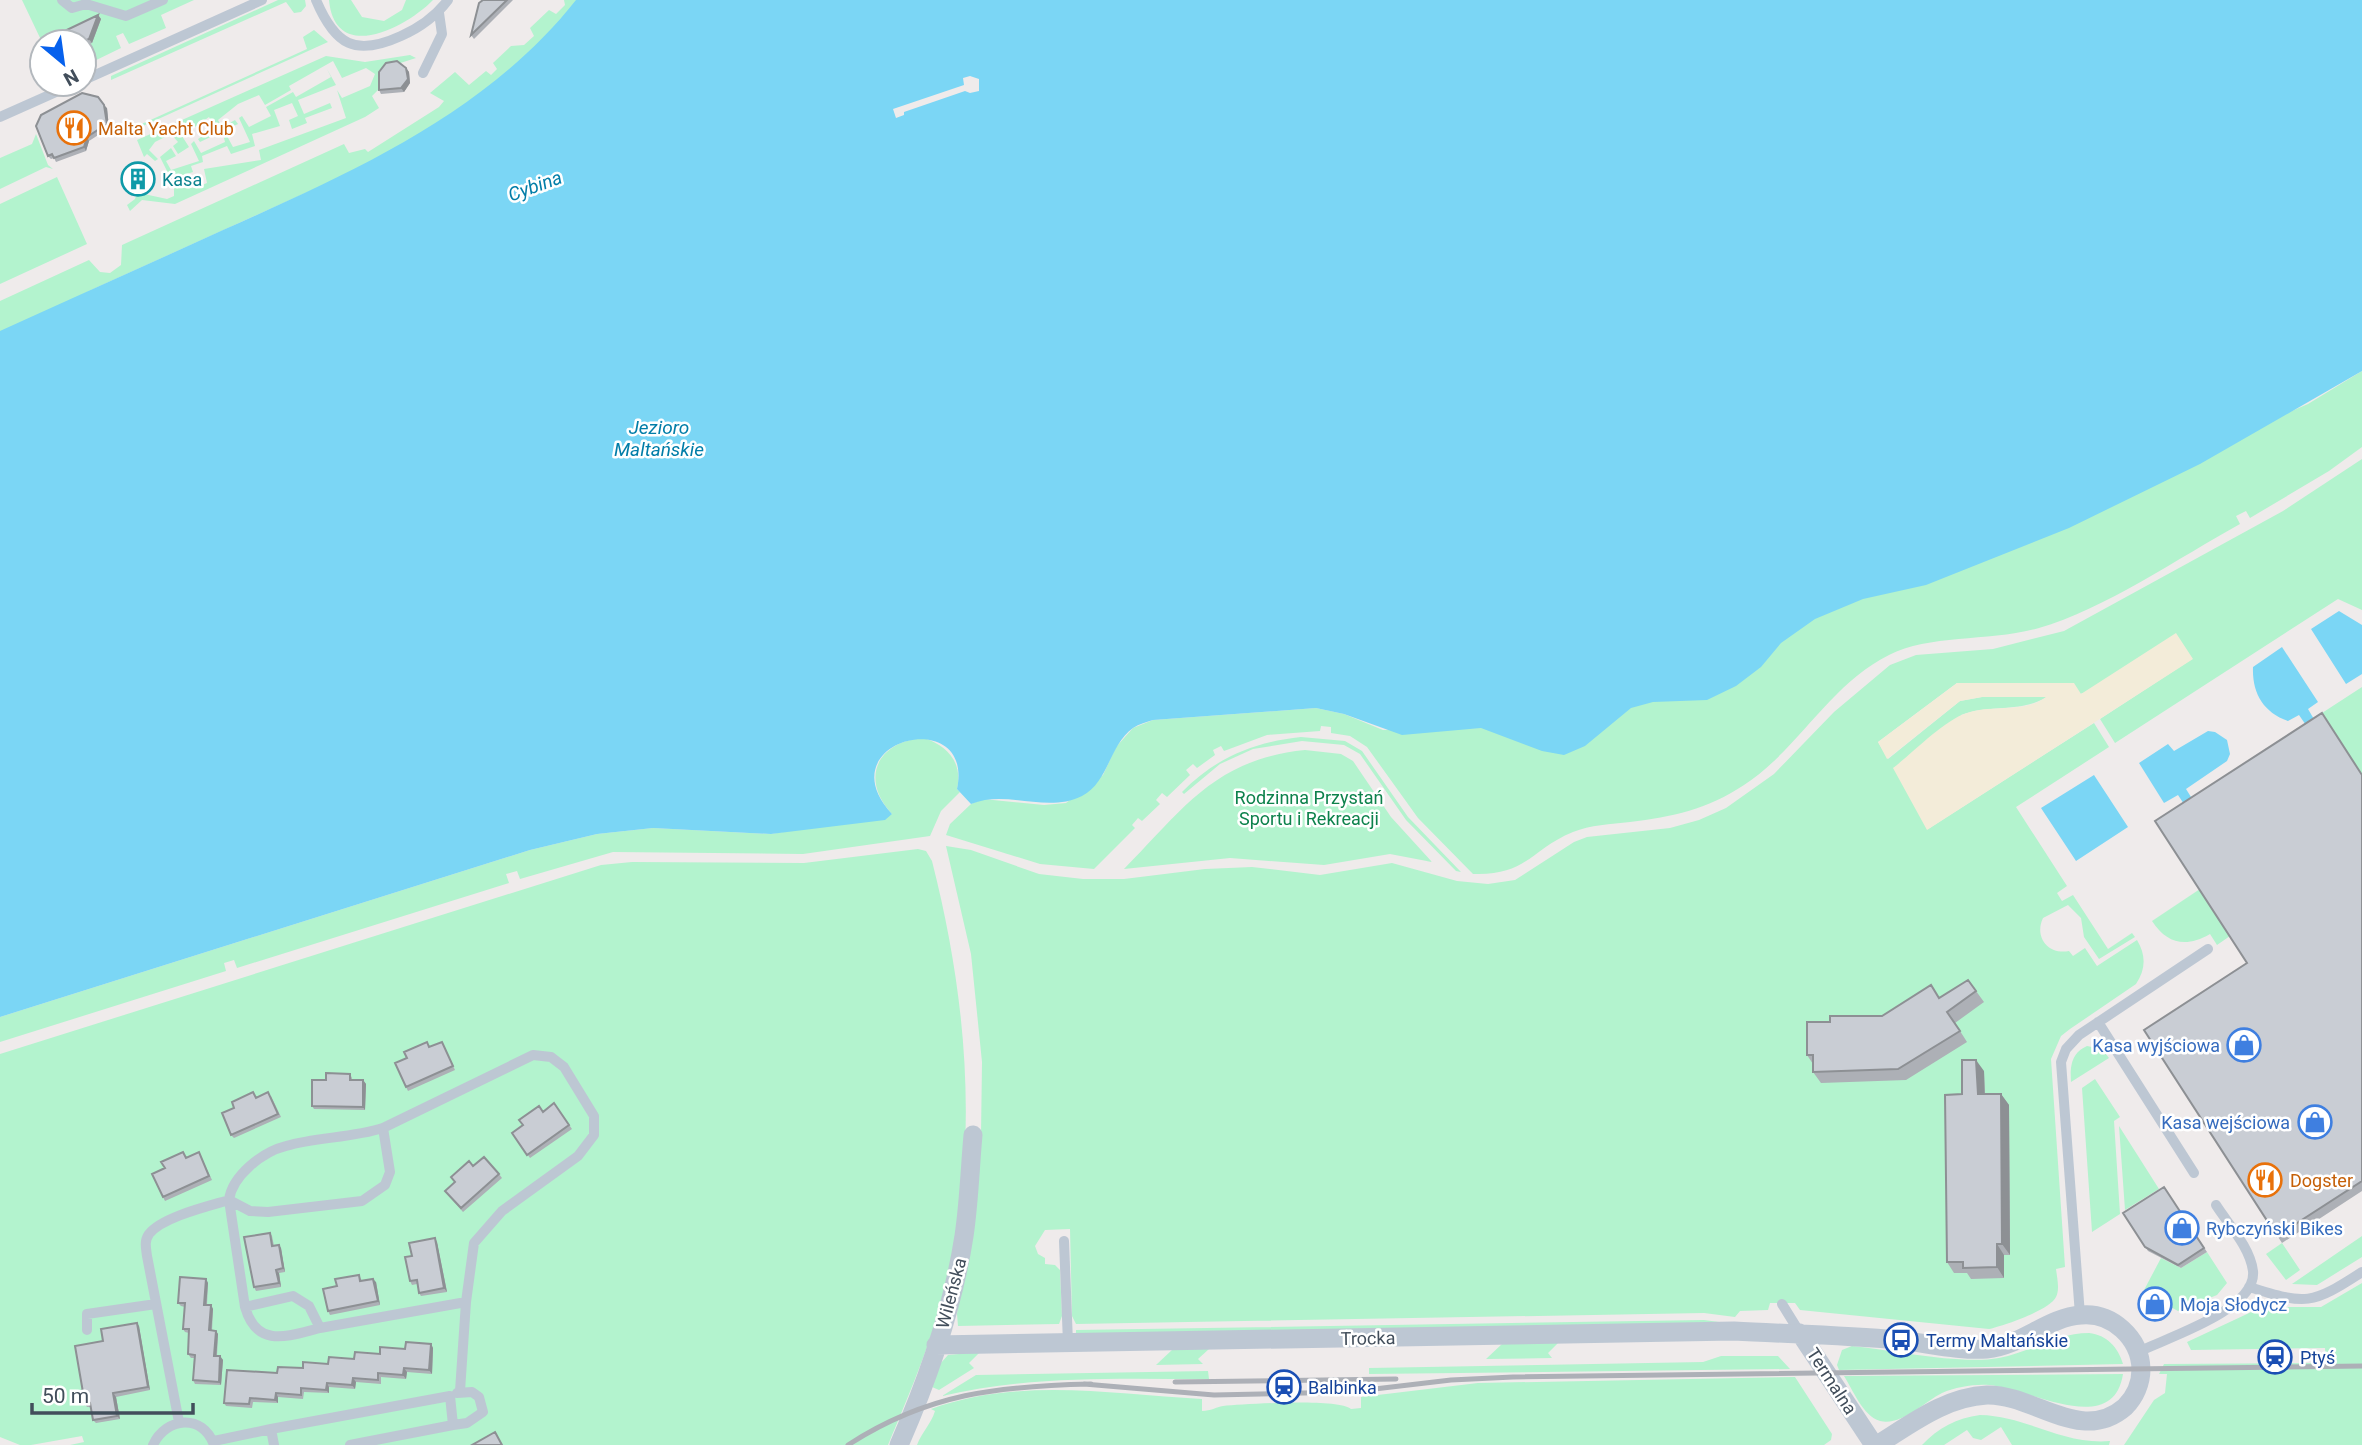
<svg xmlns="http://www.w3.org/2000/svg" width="2362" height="1445" viewBox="0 0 2362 1445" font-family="Roboto,sans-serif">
	<rect width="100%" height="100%" fill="#efebeb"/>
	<path fill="#b3f3ce" d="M 22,0 L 194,0 L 161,15 L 166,28 L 129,44 L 123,33 L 116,36 L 121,48 L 84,66 L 84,42 L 42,42 Z
		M 278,0 L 305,0 L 306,6 L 301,12 L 294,13 L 286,2 L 111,80 L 111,76 Z
		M 329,0 L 351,0 L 362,17 L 384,21 L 402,10 L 406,0 L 433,0 C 407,27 335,65 329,0 Z
		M 564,0 L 585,0 L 585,11 L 421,142 L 412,138 L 333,191 L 312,190 L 91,290 L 6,336 L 0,331 L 0,301 L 89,260 L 100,272 L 110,273 L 121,265 L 122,245 L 344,144 L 349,153 L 365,149 L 368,152 L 439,107 L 444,101 L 430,93 L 455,72 L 469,85 L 486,71 L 491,75 L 497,69 L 493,63 L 511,46 L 524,45 L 534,36 L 530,28 L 549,10 L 556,14 L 565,5 Z
		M 314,30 L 328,42 L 134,130 L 135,127 L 307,49 L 303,37 Z
		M 326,56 L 365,62 L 410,55 L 416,58 L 394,65 L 382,86 L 372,96 L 379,108 L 365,117 L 175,204 L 142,200 L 130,211 L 127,205 L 135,199 L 138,190 L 144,189 L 144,194 L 167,199 L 174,196 L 174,187 L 195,188 L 207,183 L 204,169 L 261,160 L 259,150 L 346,118 L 337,90 L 342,98 L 370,86 L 375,74 L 366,68 L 342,78 L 333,61 L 289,86 L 291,90 L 265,105 L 259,95 L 238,104 L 218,120 L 222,127 L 235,120 L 238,124 L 200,142 L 198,139 L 215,128 L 209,117 L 182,136 L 189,147 L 178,154 L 173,146 L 178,142 L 171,134 L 155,142 L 149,150 L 158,159 L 155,161 L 147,154 L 144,157 L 137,140 Z
		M 327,69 L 336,85 L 298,100 L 304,114 L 330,103 L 332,108 L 305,118 L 307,123 L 292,129 L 289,120 L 298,116 L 292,103 L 274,110 L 280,126 L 252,134 L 255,146 L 231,154 L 227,146 L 202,156 L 203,162 L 191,166 L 193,172 L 171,179 L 160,157 L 171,148 L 176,156 L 166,161 L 171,170 L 199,161 L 191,144 L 194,141 L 201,153 L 225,142 L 224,138 L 227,136 L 233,147 L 250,142 L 239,118 L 242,116 L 249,127 L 271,116 L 266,107 L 293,92 L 296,97 L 331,77 Z
		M 36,134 L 48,165 L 53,169 L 46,167 L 0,189 L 0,158 L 32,144 Z
		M 57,177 L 87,244 L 0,284 L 0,204 Z
		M 2362,371 L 2362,447 L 2329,471 L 2250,518 L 2246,511 L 2236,516 L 2240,524 C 2180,557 2103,610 2039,628 C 1991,642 1930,634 1889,655 C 1830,684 1798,750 1744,785 C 1708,809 1672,817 1630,822 C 1611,824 1590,825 1573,832 C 1531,849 1527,876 1473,874 L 1418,818 L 1367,747 L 1350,736 L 1331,733 L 1331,727 L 1321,726 L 1320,731 L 1267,735 L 1224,751 L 1221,746 L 1213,750 L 1215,755 L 1197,768 L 1193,764 L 1186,770 L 1190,775 L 1167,797 L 1162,793 L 1156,800 L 1160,804 L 1142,821 L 1138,818 L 1132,825 L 1135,828 L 1094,869 L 1040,864 L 946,835 L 950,824 L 971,804 L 983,799 L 1044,805 L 1066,803 L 1103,775 L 1116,747 L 1133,728 L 1153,720 L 1316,708 L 1344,714 L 1383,730 L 1481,728 L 1738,651 L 2308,404 Z
		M 2362,459 L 2362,610 L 2338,599 L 2115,743 L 2100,719 L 2192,659 L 2080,694 L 1957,683 L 1878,742 L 1888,759 L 1960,701 L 1982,697 L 2047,697 C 2021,713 1990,704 1961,715 L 1928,829 L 2094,723 L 2109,747 L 2016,807 L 2067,886 L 2057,893 L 2062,901 L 2073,895 L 2108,949 L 2132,933 L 2135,937 L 2099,959 L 2084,937 L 2081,918 L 2068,905 L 2043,918 C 2034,937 2048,955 2069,951 L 2073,956 L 2085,948 L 2097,966 L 2137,940 C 2146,955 2146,969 2136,984 L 2070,1029 L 2061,1036 L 2051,1059 L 2065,1267 L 2056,1269 C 2057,1277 2060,1290 2056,1297 C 2050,1310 2003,1326 1989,1329 L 1800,1310 L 1795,1303 L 1770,1303 L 1768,1310 L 1740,1311 L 1735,1317 L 1704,1313 L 1076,1324 L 1072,1316 L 1070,1229 L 1045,1230 L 1035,1246 L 1038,1254 L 1045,1258 L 1045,1264 L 1055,1265 L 1060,1270 L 1062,1316 L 1059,1324 L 958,1326 L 957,1314 L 981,1135 L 982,1062 L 971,954 L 946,846 L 971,850 L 1039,874 L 1083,879 L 1124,879 L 1205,869 L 1252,867 L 1320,875 L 1392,863 L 1457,881 L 1488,884 L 1515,880 L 1574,842 L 1587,837 L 1670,828 L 1699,820 L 1726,808 L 1774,774 L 1834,712 L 1890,665 L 1916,655 L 1993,649 L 2064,631 L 2283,511 Z
		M 2362,687 L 2362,775 L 2322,713 Z
		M 1301,737 L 1345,741 L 1362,751 L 1408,817 L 1461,872 L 1456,871 L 1406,820 L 1360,754 L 1344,745 L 1302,741 L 1253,749 L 1220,764 L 1184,794 L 1182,792 C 1215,758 1254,742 1301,737 Z
		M 924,738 C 948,746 963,763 957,789 L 960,792 L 941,811 L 930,836 L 803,854 L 613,852 L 520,879 L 517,871 L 506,874 L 509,883 L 237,968 L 234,960 L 224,963 L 226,971 L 0,1042 L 0,1017 L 530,850 L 597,834 L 653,828 L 771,834 L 892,814 C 859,778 878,741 924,738 Z
		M 1305,750 L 1341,754 L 1353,761 L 1391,817 L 1432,862 L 1390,854 L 1324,865 L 1230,858 L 1124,869 C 1183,809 1215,759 1305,750 Z
		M 918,849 L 926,851 L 932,861 C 966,995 978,1127 951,1265 C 938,1326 912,1388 888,1445 L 70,1445 L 84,1442 L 82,1436 L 31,1445 L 20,1445 L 0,1437 L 0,1054 L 601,865 L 632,862 L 804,863 Z
		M 2200,889 L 2230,936 L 2217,945 L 2210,934 C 2186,948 2167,944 2152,921 Z
		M 2087,1046 L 2102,1049 L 2109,1058 L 2071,1082 C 2070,1067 2071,1053 2087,1046 Z
		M 2095,1079 L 2120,1117 L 2114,1121 L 2120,1214 L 2092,1232 L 2082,1088 Z
		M 2119,1126 L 2159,1189 L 2125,1210 Z
		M 2362,1236 L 2362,1257 L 2317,1285 L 2292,1284 Z
		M 2282,1243 L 2300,1270 L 2286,1280 L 2266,1254 Z
		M 2207,1252 L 2227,1283 L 2217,1295 L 2178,1311 L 2143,1292 L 2161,1258 L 2181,1268 Z
		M 2362,1283 L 2362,1445 L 2124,1445 L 2154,1400 L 2165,1393 L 2167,1374 L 2159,1374 L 2164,1364 L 2326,1363 L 2325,1348 L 2191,1350 L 2187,1342 L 2262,1307 L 2321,1307 Z
		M 1704,1320 L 1734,1324 L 1076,1335 L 1076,1330 Z
		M 2089,1333 C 2107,1335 2118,1347 2123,1364 L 1839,1370 L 1837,1365 L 1842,1350 L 1852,1346 C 1893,1350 1960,1365 1999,1358 C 2030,1352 2057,1333 2089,1333 Z
		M 1559,1342 L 1548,1353 L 1552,1358 L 1486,1359 L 1502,1344 Z
		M 1173,1349 L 1209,1349 L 1198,1359 L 1203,1364 L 1156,1365 Z
		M 980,1352 L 969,1363 L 974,1368 L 939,1390 L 932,1387 L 940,1364 L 948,1355 Z
		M 1721,1356 L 1778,1356 L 1790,1369 L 1369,1374 L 1369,1368 L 1703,1362 Z
		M 1208,1371 L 1209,1379 C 1120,1379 1030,1375 942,1396 L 976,1375 Z
		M 2123,1374 C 2113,1439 2028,1388 1989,1385 C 1974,1384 1956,1387 1942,1393 C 1924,1402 1902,1426 1880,1421 C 1863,1416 1853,1390 1844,1376 Z
		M 1795,1377 L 1832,1434 L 1831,1440 L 1824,1445 L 917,1445 C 922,1432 931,1424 935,1411 L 931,1409 C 1019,1377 1111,1394 1202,1399 L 1202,1411 C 1211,1411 1216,1407 1223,1406 C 1245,1404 1337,1398 1351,1409 L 1361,1408 L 1361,1397 L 1478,1383 Z
		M 1980,1415 C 2027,1416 2062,1445 2110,1441 L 2109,1445 L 2012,1445 L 2001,1427 L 1981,1440 L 1973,1438 L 1967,1430 L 1944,1445 L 1922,1445 C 1938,1428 1957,1418 1980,1415 Z"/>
	<path fill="#f3ecd9" d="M 2176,633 L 2193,659 L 1927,830 L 1893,768 C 1913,753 1944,720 1967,713 C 1993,704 2024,714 2046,697 L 1982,697 L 1960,701 L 1887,759 L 1878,742 L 1957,683 L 2074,683 L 2081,694 Z"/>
	<path fill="#7bd6f5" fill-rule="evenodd" d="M 576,0 L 2362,0 L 2362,371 L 2200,464 L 2069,528 L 1926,585 L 1863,599 L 1815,619 L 1781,643 L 1761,667 L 1736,686 L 1707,700 L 1653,702 L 1631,708 L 1585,746 L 1564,755 L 1542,751 L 1481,728 L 1402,735 L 1344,714 L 1316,708 L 1153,720 C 1147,722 1139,724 1133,728 C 1109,745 1109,782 1082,796 C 1046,814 1007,789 971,804 L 957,789 C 975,703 824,740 892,814 L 885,820 L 771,834 L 653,828 L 597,834 L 530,850 L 0,1017 L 0,331 C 74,297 149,264 223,230 C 351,173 487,113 576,0 ZM 970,76 L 979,79 L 979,91 L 970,93 L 965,91 L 904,112 L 904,115 L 896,118 L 893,109 L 964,85 L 963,78 Z
		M 2339,611 L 2362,625 L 2362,674 L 2346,684 L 2311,629 Z
		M 2282,647 L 2318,702 L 2308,709 L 2318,726 L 2310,731 L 2299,715 L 2288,721 C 2263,712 2252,693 2253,667 Z
		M 2208,731 L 2215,732 L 2227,740 L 2230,754 L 2227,761 L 2186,789 L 2196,805 L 2188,810 L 2178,795 L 2164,803 L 2139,763 L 2168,744 L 2174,751 Z
		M 2094,775 L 2128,827 L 2076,861 L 2041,808 Z"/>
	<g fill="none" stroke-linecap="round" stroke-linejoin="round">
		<path stroke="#bdc7d3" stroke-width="10" d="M 62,0 L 72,8 L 86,4 L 126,16 L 163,0
			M 316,0 C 335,45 355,57 401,36 C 419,28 436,16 448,0
			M 423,73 L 442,34 L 439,13
			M 84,80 L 262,0
			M 0,117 L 74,84
			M 2098,1022 L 2194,1173
			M 1064,1241 L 1068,1343
			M 2249,1287 C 2307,1305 2311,1305 2362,1272
			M 1782,1304 L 1800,1333
			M 245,1307 C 257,1349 288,1336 320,1328 L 309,1306 L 293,1296 L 245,1307 L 229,1200 L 250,1211 L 268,1212 L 362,1201 L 385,1185 L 390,1172 L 383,1128
			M 2080,1315 L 2061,1062 L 2066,1049 L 2079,1035 L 2208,949
			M 320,1328 L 466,1302
			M 87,1330 L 87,1314 L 156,1304
			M 2138,1352 C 2166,1338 2257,1310 2253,1271 C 2250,1247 2228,1224 2216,1205
			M 179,1422 L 147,1256 C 146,1248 144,1241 149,1234 C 162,1217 209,1206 229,1200 C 232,1176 262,1152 286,1146 C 317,1137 351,1138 383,1128 L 533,1055 L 551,1057 L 564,1067 L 594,1116 L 594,1135 L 578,1156 L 502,1211 L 474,1243 L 466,1302 L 460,1391
			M 453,1425 L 467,1423 L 483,1412 L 479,1397 L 472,1392 L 457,1393
			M 214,1441 L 271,1429
			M 153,1445 C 166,1417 203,1413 214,1445
			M 274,1445 L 271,1429 L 450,1396 L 453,1425 L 350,1445"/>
		<path stroke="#bdc7d3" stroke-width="19" d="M 1800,1333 L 1874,1445
			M 936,1345 L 1734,1331 C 1789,1334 1843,1335 1898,1340 C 1927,1343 1958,1351 1987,1349 C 2021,1346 2048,1317 2081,1315 C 2112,1312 2140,1338 2141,1369 C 2141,1383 2135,1397 2125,1407 C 2081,1445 2034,1394 1987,1395 C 1945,1397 1911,1424 1877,1445
			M 899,1445 C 928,1379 953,1308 964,1236 C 969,1203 970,1168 973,1135"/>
		<path stroke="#adb0b7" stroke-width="5" d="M 1175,1382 L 1396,1379
			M 1084,1384 L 1214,1395 L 1349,1392 L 1451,1380 L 1513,1377 L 2362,1366
			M 848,1445 C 928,1393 999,1386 1091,1384"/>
	</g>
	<path fill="#adb0b6" d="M 483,0 L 513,0 L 474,39 L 471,35 Z
		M 98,15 L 101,19 L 92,43 L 84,46 L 84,42 L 52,42 Z
		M 406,68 L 409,72 L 410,83 L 404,92 L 381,94 L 379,90 Z
		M 107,108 L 109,128 L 89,141 L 86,151 L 56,162 L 54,158 L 51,159 L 48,156 Z
		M 2362,775 L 2362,1191 L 2282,1243 L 2144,1030 L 2247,963 Z
		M 1968,980 L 1984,1002 L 1955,1023 L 1967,1042 L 1906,1080 L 1821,1083 L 1813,1072 L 1813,1064 L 1807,1055 L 1830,1022 L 1882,1016 L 1940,998 Z
		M 444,1046 L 455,1070 L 408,1091 L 406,1087 L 430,1047 Z
		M 1984,1071 L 1985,1094 L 2001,1094 L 2009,1105 L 2010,1255 L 2004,1255 L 2004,1278 L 1971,1279 L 1967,1273 L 1954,1273 L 1947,1262 L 1962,1094 Z
		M 350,1074 L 352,1078 L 352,1080 L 363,1080 L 366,1084 L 365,1110 L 314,1109 L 312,1106 L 326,1080 Z
		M 271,1096 L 281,1117 L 234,1138 L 231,1135 L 257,1098 Z
		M 554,1103 L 572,1129 L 530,1158 L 512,1133 Z
		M 199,1152 L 212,1180 L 165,1201 L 163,1197 L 187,1158 Z
		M 473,1166 L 499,1174 L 502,1178 L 463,1212 L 448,1195 L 455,1182 L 451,1177 Z
		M 2164,1187 L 2207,1252 L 2181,1268 L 2148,1251 L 2123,1213 Z
		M 270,1233 L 272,1236 L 274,1246 L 281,1248 L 285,1272 L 279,1273 L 281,1287 L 256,1291 L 254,1287 Z
		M 437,1242 L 447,1292 L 421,1296 L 419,1293 L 417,1284 L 412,1285 L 410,1281 L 412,1256 Z
		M 359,1275 L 362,1281 L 376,1282 L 380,1305 L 330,1315 L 328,1311 L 337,1286 Z
		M 206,1279 L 208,1283 L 207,1305 L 211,1305 L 213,1309 L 212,1331 L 216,1331 L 218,1334 L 217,1356 L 220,1356 L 223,1360 L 221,1385 L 195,1384 L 193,1380 L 194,1358 L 191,1358 L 188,1354 L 189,1333 L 185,1332 L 183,1329 L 185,1307 L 181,1306 L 178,1303 Z
		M 139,1326 L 150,1390 L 116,1397 L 120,1419 L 96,1423 L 93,1420 L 91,1407 L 87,1407 L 85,1404 L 103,1341 Z
		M 431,1344 L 433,1348 L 432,1374 L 407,1372 L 406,1379 L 381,1377 L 381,1384 L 356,1382 L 355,1389 L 329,1387 L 329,1393 L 304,1392 L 303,1399 L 278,1397 L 278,1403 L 253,1402 L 252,1408 L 226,1406 L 224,1403 L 277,1373 Z"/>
	<path fill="#8d9094" d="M 98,15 L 101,19 L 92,43 L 89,39 Z
		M 406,68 L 409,72 L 410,83 L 404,92 L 401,88 Z
		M 104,105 L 107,108 L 109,128 L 107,124 Z
		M 87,137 L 89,141 L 86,151 L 84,147 Z
		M 1976,1060 L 1984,1071 L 1985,1105 L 1978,1094 Z
		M 363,1080 L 366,1084 L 365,1110 L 363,1107 Z
		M 2001,1094 L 2009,1105 L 2010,1255 L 2002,1244 Z
		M 435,1238 L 437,1242 L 447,1292 L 444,1288 Z
		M 1997,1244 L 2004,1255 L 2004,1278 L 1997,1267 Z
		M 279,1245 L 281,1248 L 285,1272 L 283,1268 Z
		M 276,1270 L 279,1273 L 281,1287 L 279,1283 Z
		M 206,1279 L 208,1283 L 206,1308 L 204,1305 Z
		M 373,1279 L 376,1282 L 380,1305 L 378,1301 Z
		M 211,1305 L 213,1309 L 211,1334 L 209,1330 Z
		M 137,1323 L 139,1326 L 150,1390 L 148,1387 Z
		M 216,1331 L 218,1334 L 216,1360 L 214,1356 Z
		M 431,1344 L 433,1348 L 432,1374 L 429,1370 Z
		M 220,1356 L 223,1360 L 221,1385 L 219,1382 Z
		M 404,1368 L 407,1372 L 406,1379 L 403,1375 Z
		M 353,1378 L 356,1382 L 355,1389 L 352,1385 Z
		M 327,1383 L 329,1387 L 329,1393 L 326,1390 Z
		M 113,1393 L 116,1397 L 120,1419 L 117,1416 Z
		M 276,1393 L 278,1397 L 278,1403 L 275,1400 Z"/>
	<path fill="#c9cdd4" stroke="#8d9094" stroke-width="2" d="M 483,0 L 507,0 L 471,35 L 479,3 Z
		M 98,15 L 89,39 L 82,42 L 52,42 L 50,38 Z
		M 397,61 L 406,68 L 408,79 L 401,88 L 379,90 L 379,72 L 386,63 Z
		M 82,93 L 98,97 L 104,105 L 107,124 L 87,137 L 84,147 L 54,158 L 52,154 L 48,156 L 36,126 L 41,115 Z
		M 2322,713 L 2362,775 L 2362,1181 L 2277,1236 L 2144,1030 L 2247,963 L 2155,821 Z
		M 1968,980 L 1976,991 L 1947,1012 L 1960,1031 L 1898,1069 L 1813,1072 L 1813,1055 L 1807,1055 L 1807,1022 L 1830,1022 L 1830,1016 L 1882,1016 L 1931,985 L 1939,998 Z
		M 427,1042 L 429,1047 L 442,1042 L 453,1066 L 406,1087 L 395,1063 L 407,1058 L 404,1052 Z
		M 1962,1060 L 1976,1060 L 1978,1094 L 2001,1094 L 2002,1244 L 1997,1244 L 1997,1267 L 1963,1268 L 1963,1262 L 1947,1262 L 1945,1095 L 1962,1094 Z
		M 326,1073 L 350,1074 L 350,1080 L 363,1080 L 363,1107 L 312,1106 L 312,1080 L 326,1080 Z
		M 253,1092 L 256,1098 L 268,1092 L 278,1114 L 231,1135 L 222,1113 L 234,1108 L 232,1102 Z
		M 554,1103 L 569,1125 L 527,1155 L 512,1133 L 523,1125 L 519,1120 L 539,1106 L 543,1112 Z
		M 183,1152 L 186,1158 L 199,1152 L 209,1176 L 163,1197 L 152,1174 L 165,1168 L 161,1162 Z
		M 484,1157 L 499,1174 L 461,1208 L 445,1191 L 455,1182 L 451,1177 L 469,1161 L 473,1166 Z
		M 2164,1187 L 2204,1248 L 2178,1265 L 2145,1247 L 2123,1213 Z
		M 270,1233 L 272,1246 L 279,1245 L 283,1268 L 276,1270 L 279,1283 L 254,1287 L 244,1237 Z
		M 435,1238 L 444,1288 L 419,1293 L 417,1280 L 410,1281 L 405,1257 L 412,1256 L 409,1243 Z
		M 359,1275 L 360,1281 L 373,1279 L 378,1301 L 328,1311 L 323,1289 L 337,1286 L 335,1279 Z
		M 180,1277 L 206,1279 L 204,1305 L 211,1305 L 209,1330 L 216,1331 L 214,1356 L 220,1356 L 219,1382 L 193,1380 L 195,1355 L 188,1354 L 189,1329 L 183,1329 L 185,1303 L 178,1303 Z
		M 137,1323 L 148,1387 L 113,1393 L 117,1416 L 93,1420 L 90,1403 L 85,1404 L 75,1346 L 103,1341 L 101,1329 Z
		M 406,1342 L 431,1344 L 429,1370 L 404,1368 L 403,1375 L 378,1373 L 378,1380 L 353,1378 L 352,1385 L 327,1383 L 326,1390 L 301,1388 L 301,1395 L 276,1393 L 275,1400 L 250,1398 L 249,1404 L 224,1403 L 227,1370 L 277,1373 L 278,1367 L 303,1368 L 303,1362 L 328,1364 L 329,1357 L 354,1359 L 355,1352 L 380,1354 L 380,1347 L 405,1349 Z
		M 495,1432 L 502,1445 L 472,1445 Z"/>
	<defs>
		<symbol id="restaurant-ring" viewBox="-11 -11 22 22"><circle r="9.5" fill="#fff" stroke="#e8710a" stroke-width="1.5"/><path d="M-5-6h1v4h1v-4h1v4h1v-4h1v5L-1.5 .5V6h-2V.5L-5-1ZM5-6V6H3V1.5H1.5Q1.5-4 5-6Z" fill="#e8710a"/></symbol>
		<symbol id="building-ring" viewBox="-11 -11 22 22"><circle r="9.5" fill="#fff" stroke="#0f9aa8" stroke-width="1.5"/><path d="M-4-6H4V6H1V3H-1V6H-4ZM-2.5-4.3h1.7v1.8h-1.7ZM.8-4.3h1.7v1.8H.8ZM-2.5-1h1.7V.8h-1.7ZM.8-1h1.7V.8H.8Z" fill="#0f9aa8"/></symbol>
		<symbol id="shop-ring" viewBox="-11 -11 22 22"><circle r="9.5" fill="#fff" stroke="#3f7fe0" stroke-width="1.5"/><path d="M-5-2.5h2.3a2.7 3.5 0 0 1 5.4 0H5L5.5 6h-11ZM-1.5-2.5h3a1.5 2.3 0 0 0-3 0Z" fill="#3f7fe0"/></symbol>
		<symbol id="bus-ring" viewBox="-11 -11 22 22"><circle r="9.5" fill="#fff" stroke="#1a4fb4" stroke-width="1.5"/><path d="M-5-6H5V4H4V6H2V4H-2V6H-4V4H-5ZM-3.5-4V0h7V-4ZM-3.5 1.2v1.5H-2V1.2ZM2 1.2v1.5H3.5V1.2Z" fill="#1a4fb4"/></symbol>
		<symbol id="station-ring" viewBox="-11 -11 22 22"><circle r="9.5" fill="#fff" stroke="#1a4fb4" stroke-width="1.5"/><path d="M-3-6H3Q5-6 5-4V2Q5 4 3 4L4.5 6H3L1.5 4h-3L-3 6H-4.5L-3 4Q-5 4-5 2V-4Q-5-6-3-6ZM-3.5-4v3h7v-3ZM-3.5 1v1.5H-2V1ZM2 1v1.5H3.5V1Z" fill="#1a4fb4"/></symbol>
	</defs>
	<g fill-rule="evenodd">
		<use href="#restaurant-ring" x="55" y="109" width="38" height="38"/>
		<use href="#building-ring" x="119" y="160" width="38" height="38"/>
		<use href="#shop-ring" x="2225" y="1026" width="38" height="38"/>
		<use href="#shop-ring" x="2296" y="1103" width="38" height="38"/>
		<use href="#restaurant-ring" x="2246" y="1161" width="38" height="38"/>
		<use href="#shop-ring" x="2163" y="1209" width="38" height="38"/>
		<use href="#shop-ring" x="2136" y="1285" width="38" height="38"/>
		<use href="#bus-ring" x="1882" y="1321" width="38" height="38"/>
		<use href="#station-ring" x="2256" y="1338" width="38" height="38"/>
		<use href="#station-ring" x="1265" y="1368" width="38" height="38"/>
	</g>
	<g text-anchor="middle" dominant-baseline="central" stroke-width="5" stroke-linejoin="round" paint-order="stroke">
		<g font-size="18" fill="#c56008" stroke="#fff" text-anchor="start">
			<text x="98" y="128">Malta Yacht Club</text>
			<text x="2290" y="1180">Dogster</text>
		</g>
		<g font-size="18" fill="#0d838f" stroke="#fff" text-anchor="start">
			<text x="162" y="179">Kasa</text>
		</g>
		<g font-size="18" fill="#0d824c" stroke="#fff">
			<text x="1309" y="797">Rodzinna Przystań<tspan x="1309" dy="21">Sportu i Rekreacji</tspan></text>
		</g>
		<g font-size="18" fill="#366cbe" stroke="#fff" text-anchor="end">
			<text x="2220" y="1045">Kasa wyjściowa</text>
			<text x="2290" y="1122">Kasa wejściowa</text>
			<text x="2206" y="1228" text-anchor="start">Rybczyński Bikes</text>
			<text x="2180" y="1304" text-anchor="start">Moja Słodycz</text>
		</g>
		<g font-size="18" fill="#424e5b" stroke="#fff">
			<text transform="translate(951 1293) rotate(-75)">Wileńska</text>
			<text transform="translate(1368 1338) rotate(-1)">Trocka</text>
			<text transform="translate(1832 1381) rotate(57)">Termalna</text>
		</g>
		<g font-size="18" fill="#164399" stroke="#fff" text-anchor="start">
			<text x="1926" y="1340">Termy Maltańskie</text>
			<text x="2300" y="1357">Ptyś</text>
			<text x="1308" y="1387">Balbinka</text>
		</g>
		<g font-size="19" font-style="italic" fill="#017da8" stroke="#fff">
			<text transform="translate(535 186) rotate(-20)">Cybina</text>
			<text x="659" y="427">Jezioro<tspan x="659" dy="22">Maltańskie</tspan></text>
		</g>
	</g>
	<g transform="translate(63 63) rotate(151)"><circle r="33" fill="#ffffff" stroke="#b3b8bd" stroke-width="2"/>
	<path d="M0-5L12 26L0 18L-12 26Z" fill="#0661ed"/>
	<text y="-10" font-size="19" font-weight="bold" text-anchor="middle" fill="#424e5b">N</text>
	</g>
	<path d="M32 1403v10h161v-10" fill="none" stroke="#424e5b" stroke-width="3.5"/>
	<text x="42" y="1403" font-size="21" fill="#424e5b" stroke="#ffffff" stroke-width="5" paint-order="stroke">50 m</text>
</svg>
